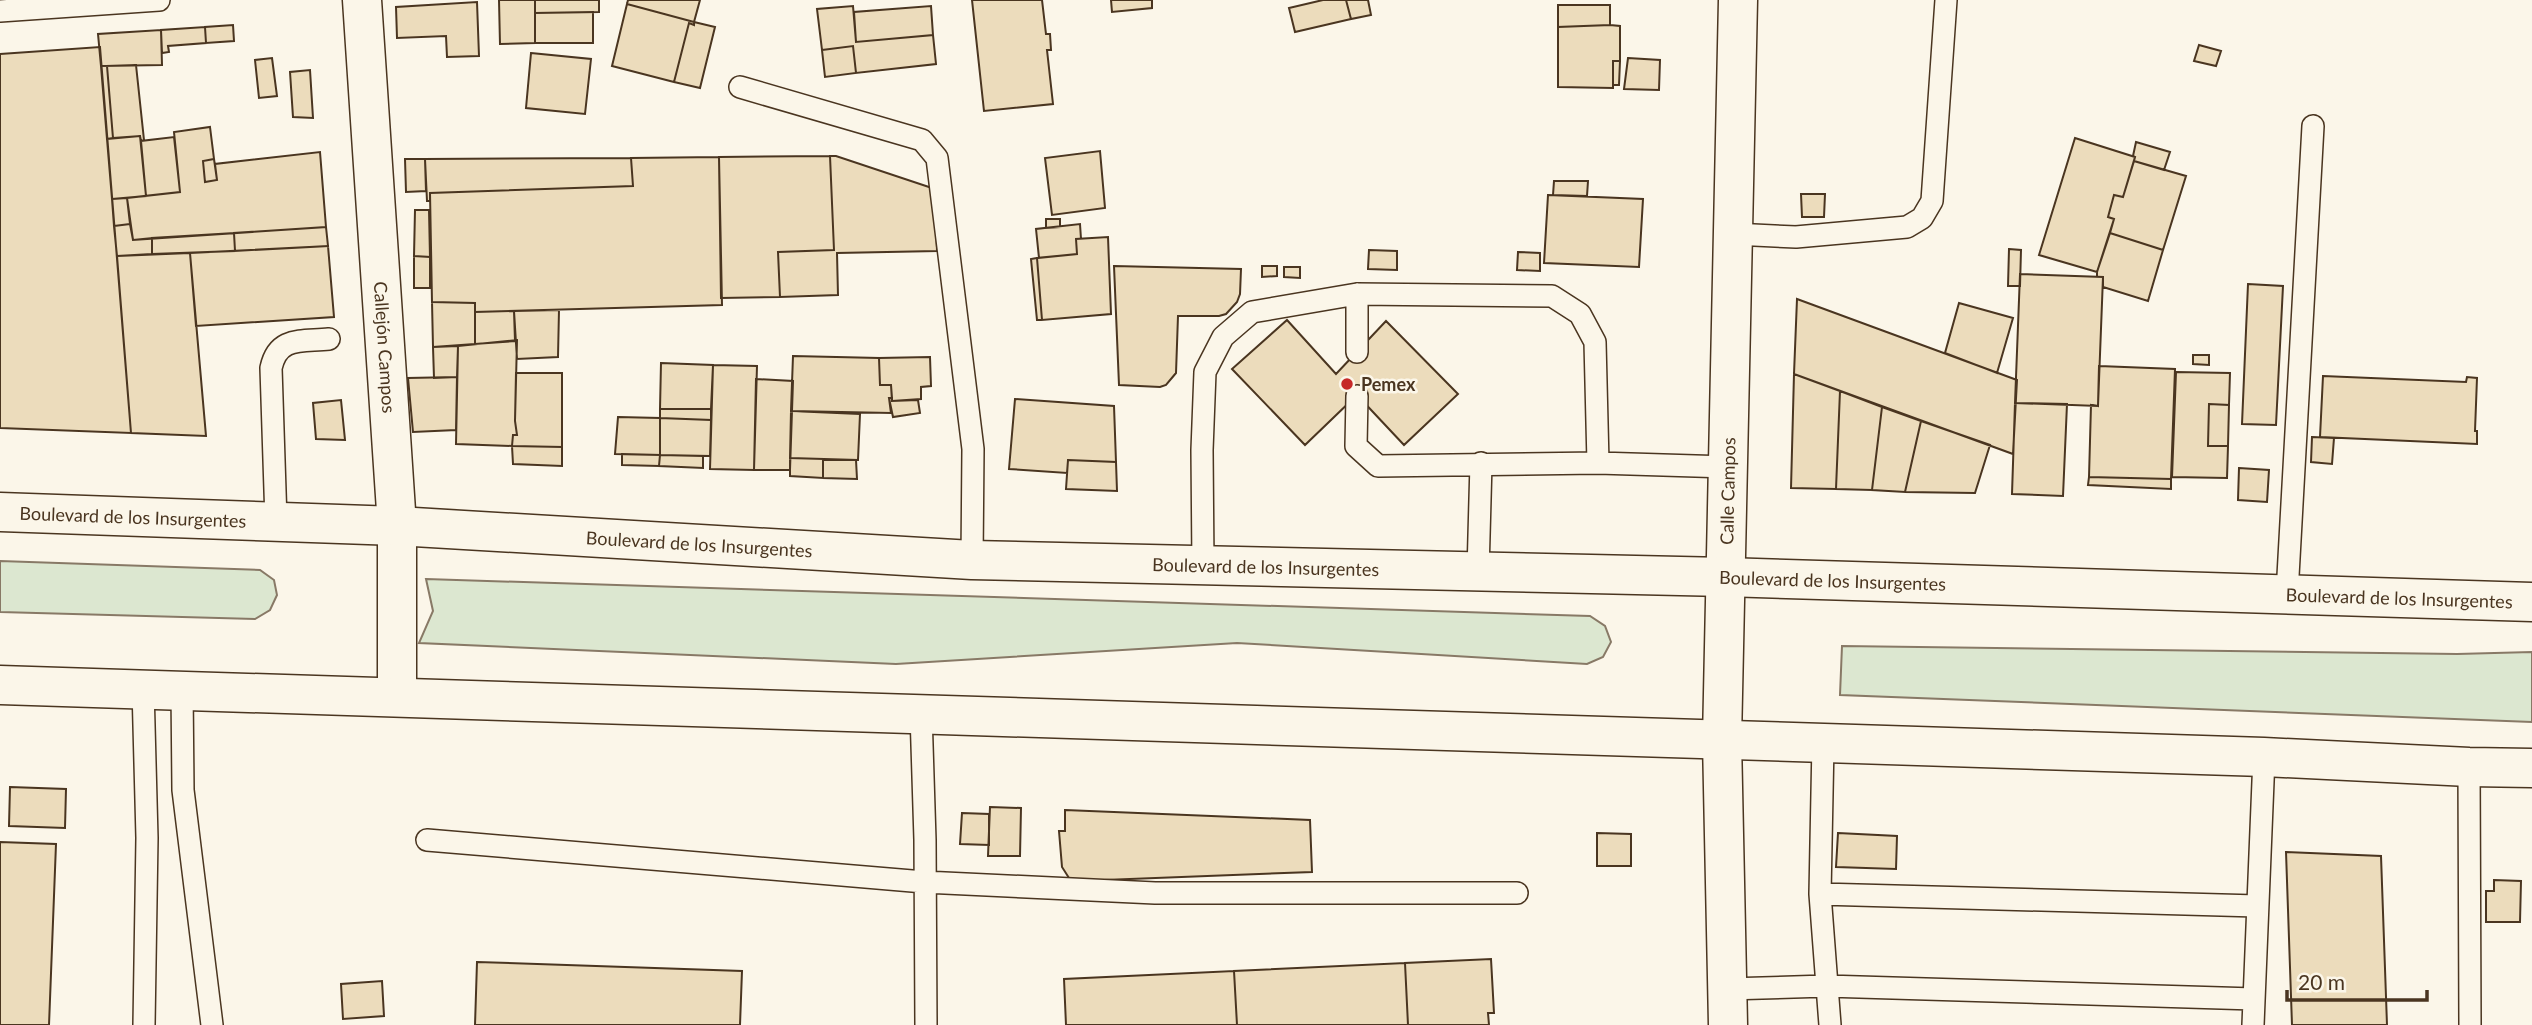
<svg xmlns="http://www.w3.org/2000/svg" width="2532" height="1025" viewBox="0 0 2532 1025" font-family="Lato,sans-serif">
	<rect width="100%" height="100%" fill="#fbf6e9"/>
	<path fill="#dce7d0" stroke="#887966" stroke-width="2" d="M 0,561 L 260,570 L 274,580 L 277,595 L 270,610 L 255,619 L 0,612 Z
		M 426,579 L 1590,616 L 1605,626 L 1611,642 L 1603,657 L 1587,664 L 1237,643 L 896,664 L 419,643 L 433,611 Z
		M 1842,646 L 2457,654 L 2532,652 L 2532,722 L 1840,695 Z"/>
	<path fill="#ecdcbc" stroke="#4a3520" stroke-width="2" d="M 499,0 L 535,0 L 535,43 L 500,44 Z
		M 535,0 L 599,0 L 599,12 L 535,13 Z
		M 628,0 L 700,0 L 694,22 L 627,4 Z
		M 972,0 L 1042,0 L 1046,34 L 1050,34 L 1051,50 L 1047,50 L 1053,104 L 984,111 Z
		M 1111,0 L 1152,0 L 1152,8 L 1112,12 Z
		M 1323,0 L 1346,0 L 1351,19 L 1295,32 L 1289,8 Z
		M 1346,0 L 1368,0 L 1371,15 L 1351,19 Z
		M 477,2 L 479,56 L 447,57 L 446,36 L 397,38 L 396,7 Z
		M 627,4 L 694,22 L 694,25 L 689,23 L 674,82 L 612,66 Z
		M 1558,5 L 1610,5 L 1610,25 L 1558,27 Z
		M 853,6 L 856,42 L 933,35 L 936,64 L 856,73 L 853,46 L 822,50 L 817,9 Z
		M 931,6 L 933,35 L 856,42 L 854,12 Z
		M 593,12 L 593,43 L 535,43 L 535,13 Z
		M 694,22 L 715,27 L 700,88 L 674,82 L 689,23 L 694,25 Z
		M 233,25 L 234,41 L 206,43 L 205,27 Z
		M 1610,25 L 1620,26 L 1620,61 L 1613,61 L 1613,88 L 1558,87 L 1558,27 Z
		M 205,27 L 206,43 L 168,46 L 169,52 L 162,53 L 161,30 Z
		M 161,30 L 162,65 L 101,66 L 98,34 Z
		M 2199,45 L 2221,51 L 2216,66 L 2194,61 Z
		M 853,46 L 856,73 L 825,77 L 822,50 Z
		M 100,47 L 131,433 L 0,428 L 0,54 Z
		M 531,53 L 591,59 L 585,114 L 526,108 Z
		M 272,58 L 277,96 L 259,98 L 255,60 Z
		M 1628,58 L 1660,60 L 1659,90 L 1624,89 Z
		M 1613,61 L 1620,61 L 1619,85 L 1613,85 Z
		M 136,65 L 144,140 L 141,141 L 140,136 L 113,138 L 107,66 Z
		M 101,66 L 107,66 L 113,138 L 107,139 Z
		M 310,70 L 313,118 L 293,117 L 290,72 Z
		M 210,127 L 214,159 L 203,161 L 205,182 L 217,180 L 215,164 L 320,152 L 326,227 L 133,240 L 127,198 L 180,192 L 174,132 Z
		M 140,136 L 146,196 L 112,199 L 107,139 Z
		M 174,137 L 180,192 L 146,196 L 141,141 Z
		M 2075,138 L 2135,157 L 2123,197 L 2114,195 L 2108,217 L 2114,219 L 2097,272 L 2039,255 Z
		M 2136,142 L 2170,152 L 2164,170 L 2134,161 L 2135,157 L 2133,156 Z
		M 1100,151 L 1105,208 L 1052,215 L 1045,158 Z
		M 830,156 L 834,250 L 778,252 L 780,297 L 721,298 L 719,157 Z
		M 830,156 L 836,156 L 935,189 L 937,251 L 837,253 L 838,295 L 780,297 L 778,252 L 834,250 Z
		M 719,157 L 722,305 L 475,312 L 475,303 L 432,302 L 430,193 L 633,186 L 631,158 Z
		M 631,158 L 633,186 L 430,193 L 430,201 L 427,201 L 425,159 Z
		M 214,159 L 217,180 L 205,182 L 203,161 Z
		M 405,159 L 425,159 L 426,191 L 406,192 Z
		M 2134,161 L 2186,176 L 2163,250 L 2110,233 L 2114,219 L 2108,217 L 2114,195 L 2123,197 Z
		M 1554,181 L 1588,181 L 1587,196 L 1553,195 Z
		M 1801,194 L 1825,194 L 1824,217 L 1802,217 Z
		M 1548,195 L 1643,199 L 1639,267 L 1544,263 Z
		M 127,198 L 130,224 L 114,226 L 112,199 Z
		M 415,210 L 429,210 L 430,257 L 414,256 Z
		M 1046,219 L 1060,219 L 1060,227 L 1046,228 Z
		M 130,224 L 133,240 L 152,238 L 152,254 L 117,256 L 114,226 Z
		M 1080,224 L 1081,239 L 1076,239 L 1077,254 L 1039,258 L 1036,229 Z
		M 326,227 L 328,246 L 235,251 L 234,233 Z
		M 234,233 L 235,251 L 152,254 L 152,238 Z
		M 2110,233 L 2163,250 L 2148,301 L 2103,287 L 2103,277 L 2097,277 L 2097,272 Z
		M 1108,237 L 1111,314 L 1042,320 L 1037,258 L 1077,254 L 1076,239 Z
		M 328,246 L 334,317 L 196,326 L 190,253 Z
		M 2009,249 L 2021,250 L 2020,286 L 2008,286 Z
		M 1369,250 L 1397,251 L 1397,270 L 1368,269 Z
		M 1518,252 L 1540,253 L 1540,271 L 1517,270 Z
		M 190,253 L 206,436 L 131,433 L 117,256 Z
		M 414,256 L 430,257 L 430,288 L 414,288 Z
		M 1037,258 L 1042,320 L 1037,320 L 1031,259 Z
		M 1114,266 L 1241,269 L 1240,294 L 1237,302 L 1226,314 L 1219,316 L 1178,316 L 1176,373 L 1166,385 L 1160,387 L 1119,385 Z
		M 1262,266 L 1277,266 L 1277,276 L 1262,277 Z
		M 1284,267 L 1300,267 L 1300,278 L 1284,277 Z
		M 2020,274 L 2103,277 L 2098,406 L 2015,403 Z
		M 2248,284 L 2283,286 L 2276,425 L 2242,424 Z
		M 1797,299 L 2017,380 L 2013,454 L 1794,374 Z
		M 432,302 L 475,303 L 475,344 L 433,347 Z
		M 1959,303 L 2013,318 L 1997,373 L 1945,353 Z
		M 559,310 L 558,357 L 517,359 L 514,311 Z
		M 514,311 L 515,341 L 475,344 L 475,312 Z
		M 1287,320 L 1336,374 L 1386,321 L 1458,394 L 1404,445 L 1357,395 L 1305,445 L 1232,369 Z
		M 517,340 L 515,421 L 517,435 L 513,435 L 512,446 L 456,444 L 458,346 Z
		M 458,346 L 457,377 L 434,378 L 433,347 Z
		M 2193,355 L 2209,355 L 2209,365 L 2193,364 Z
		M 793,356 L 879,358 L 880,385 L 891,385 L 892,398 L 889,398 L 891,413 L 791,411 Z
		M 930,357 L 931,386 L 921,387 L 921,399 L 892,401 L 891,385 L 880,385 L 879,358 Z
		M 661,363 L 713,365 L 711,409 L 660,409 Z
		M 713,365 L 757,366 L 754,470 L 710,469 Z
		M 2099,366 L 2175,369 L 2171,479 L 2089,477 L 2091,405 L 2098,406 Z
		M 2176,372 L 2230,373 L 2229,405 L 2209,404 L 2208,446 L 2228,446 L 2227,478 L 2172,477 Z
		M 516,373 L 562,373 L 562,447 L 512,446 L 513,435 L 517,435 L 515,421 Z
		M 1794,374 L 1840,391 L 1836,489 L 1791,488 Z
		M 2323,376 L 2466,382 L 2467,377 L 2477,378 L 2475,431 L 2477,431 L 2477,444 L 2320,437 Z
		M 457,377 L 456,430 L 413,432 L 408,378 Z
		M 756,379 L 793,381 L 790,470 L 754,470 Z
		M 1840,391 L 1882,407 L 1872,490 L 1836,489 Z
		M 889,398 L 892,398 L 892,401 L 918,400 L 920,413 L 893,417 Z
		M 1015,399 L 1114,406 L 1116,462 L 1068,460 L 1067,473 L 1009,469 Z
		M 341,400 L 345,440 L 316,439 L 313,403 Z
		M 2015,403 L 2067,404 L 2063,496 L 2012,494 Z
		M 2209,404 L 2229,405 L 2228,446 L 2208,446 Z
		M 1882,407 L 1921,421 L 1905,492 L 1872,490 Z
		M 660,409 L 711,409 L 711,420 L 660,418 Z
		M 791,411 L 860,414 L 858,460 L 790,458 Z
		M 618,417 L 660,418 L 660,455 L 615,454 Z
		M 660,418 L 711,420 L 710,456 L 660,455 Z
		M 1921,421 L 1990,445 L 1975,493 L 1905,492 Z
		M 2312,437 L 2334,438 L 2332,464 L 2311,462 Z
		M 512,446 L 562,447 L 562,466 L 513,464 Z
		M 622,454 L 660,455 L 659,466 L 622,465 Z
		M 660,455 L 703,456 L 703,468 L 659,466 Z
		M 790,458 L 823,459 L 823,478 L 790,476 Z
		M 823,459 L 856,460 L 857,479 L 823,478 Z
		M 1068,460 L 1116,462 L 1117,491 L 1066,489 Z
		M 2239,468 L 2269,470 L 2267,502 L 2238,500 Z
		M 2089,477 L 2171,479 L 2171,489 L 2088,485 Z
		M 10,787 L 66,789 L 65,828 L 9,826 Z
		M 990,807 L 1021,808 L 1020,856 L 988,856 Z
		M 1065,810 L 1310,820 L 1312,872 L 1078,881 L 1069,878 L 1062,867 L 1059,831 L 1065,831 Z
		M 962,813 L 989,814 L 989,845 L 960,844 Z
		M 1597,833 L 1631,834 L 1631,866 L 1597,866 Z
		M 1838,833 L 1897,836 L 1896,869 L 1836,867 Z
		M 0,842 L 56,844 L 49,1025 L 0,1025 Z
		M 2286,852 L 2381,856 L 2387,1025 L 2292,1025 Z
		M 2494,880 L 2521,881 L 2520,922 L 2486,922 L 2486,891 L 2494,891 Z
		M 1491,959 L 1494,1013 L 1488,1013 L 1489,1025 L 1408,1025 L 1405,963 Z
		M 477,962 L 742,971 L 740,1025 L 475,1025 Z
		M 1405,963 L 1408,1025 L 1237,1025 L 1234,971 Z
		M 1234,971 L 1237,1025 L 1066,1025 L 1064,979 Z
		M 382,981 L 384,1016 L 343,1019 L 341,984 Z"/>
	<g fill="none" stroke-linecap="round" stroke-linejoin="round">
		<defs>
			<path id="lane" d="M 0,11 L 159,0
				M 740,87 L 922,140 L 937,158 L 973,449 L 972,560
				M 1733,234 L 1796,237 L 1907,227 L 1922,218 L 1932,201 L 1946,0
				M 1357,352 L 1357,294 L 1552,296 L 1580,314 L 1595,342 L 1598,463
				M 1357,396 L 1356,446 L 1378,466 L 1598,463 L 1728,467
				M 276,521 L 271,368 C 278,336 301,342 329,339
				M 1203,565 L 1202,450 L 1205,372 L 1223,337 L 1252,312 L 1357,294
				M 1478,572 L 1481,463
				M 2287,594 L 2313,126
				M 143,688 L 147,838 L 144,1025
				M 182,689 L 183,790 L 212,1025
				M 921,713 L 925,840 L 926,1025
				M 1823,743 L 1820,894 L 1830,1025
				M 2469,767 L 2470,1025
				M 427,840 L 924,882 L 1155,893 L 1517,893
				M 1820,894 L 2257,906
				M 1727,989 L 1826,986 L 2254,999
				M 2253,1025 L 2264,757"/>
			<g id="street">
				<path id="s1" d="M 362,0 L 397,526 L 397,696"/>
			</g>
			<g id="secondary">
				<path id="s2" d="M 1728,1025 L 1722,740 L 1738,0"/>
			</g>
			<g id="primary">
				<path id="s3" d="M 0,512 L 397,526 L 972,560 L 1725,577 L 2532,602"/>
				<path d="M 0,685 L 2264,757 L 2469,767 L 2532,768"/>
			</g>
		</defs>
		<use href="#lane" stroke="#4a3520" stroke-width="24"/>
		<use href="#street" stroke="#4a3520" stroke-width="41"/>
		<use href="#secondary" stroke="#4a3520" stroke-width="41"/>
		<use href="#primary" stroke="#4a3520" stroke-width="41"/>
		<use href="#lane" stroke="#fbf6e9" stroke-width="21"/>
		<use href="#street" stroke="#fbf6e9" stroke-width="38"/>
		<use href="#secondary" stroke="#fbf6e9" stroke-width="38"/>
		<use href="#primary" stroke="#fbf6e9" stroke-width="38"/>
	</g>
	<circle fill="#c62828" stroke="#fbf6e9" stroke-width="2.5" cx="1347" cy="384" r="7"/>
	<g text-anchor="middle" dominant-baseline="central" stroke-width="5" stroke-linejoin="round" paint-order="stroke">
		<g font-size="18" fill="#4a3520" stroke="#fbf6e9">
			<text stroke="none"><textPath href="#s1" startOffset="348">Callejón Campos</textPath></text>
			<text stroke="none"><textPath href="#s2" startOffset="534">Calle Campos</textPath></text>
			<text stroke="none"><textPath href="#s3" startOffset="133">Boulevard de los Insurgentes</textPath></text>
			<text stroke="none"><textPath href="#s3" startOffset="700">Boulevard de los Insurgentes</textPath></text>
			<text stroke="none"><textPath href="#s3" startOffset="1267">Boulevard de los Insurgentes</textPath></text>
			<text stroke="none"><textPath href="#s3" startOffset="1834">Boulevard de los Insurgentes</textPath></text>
			<text stroke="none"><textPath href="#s3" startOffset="2401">Boulevard de los Insurgentes</textPath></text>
		</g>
		<g font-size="18" font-weight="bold" fill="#4a3520" stroke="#fbf6e9" text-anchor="start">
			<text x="1361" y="384">Pemex</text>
		</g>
	</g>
	<path d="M2287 990v10h140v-10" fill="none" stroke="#4a3520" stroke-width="3.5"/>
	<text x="2298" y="990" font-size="21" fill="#4a3520" stroke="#fbf6e9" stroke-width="5" paint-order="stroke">20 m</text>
</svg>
